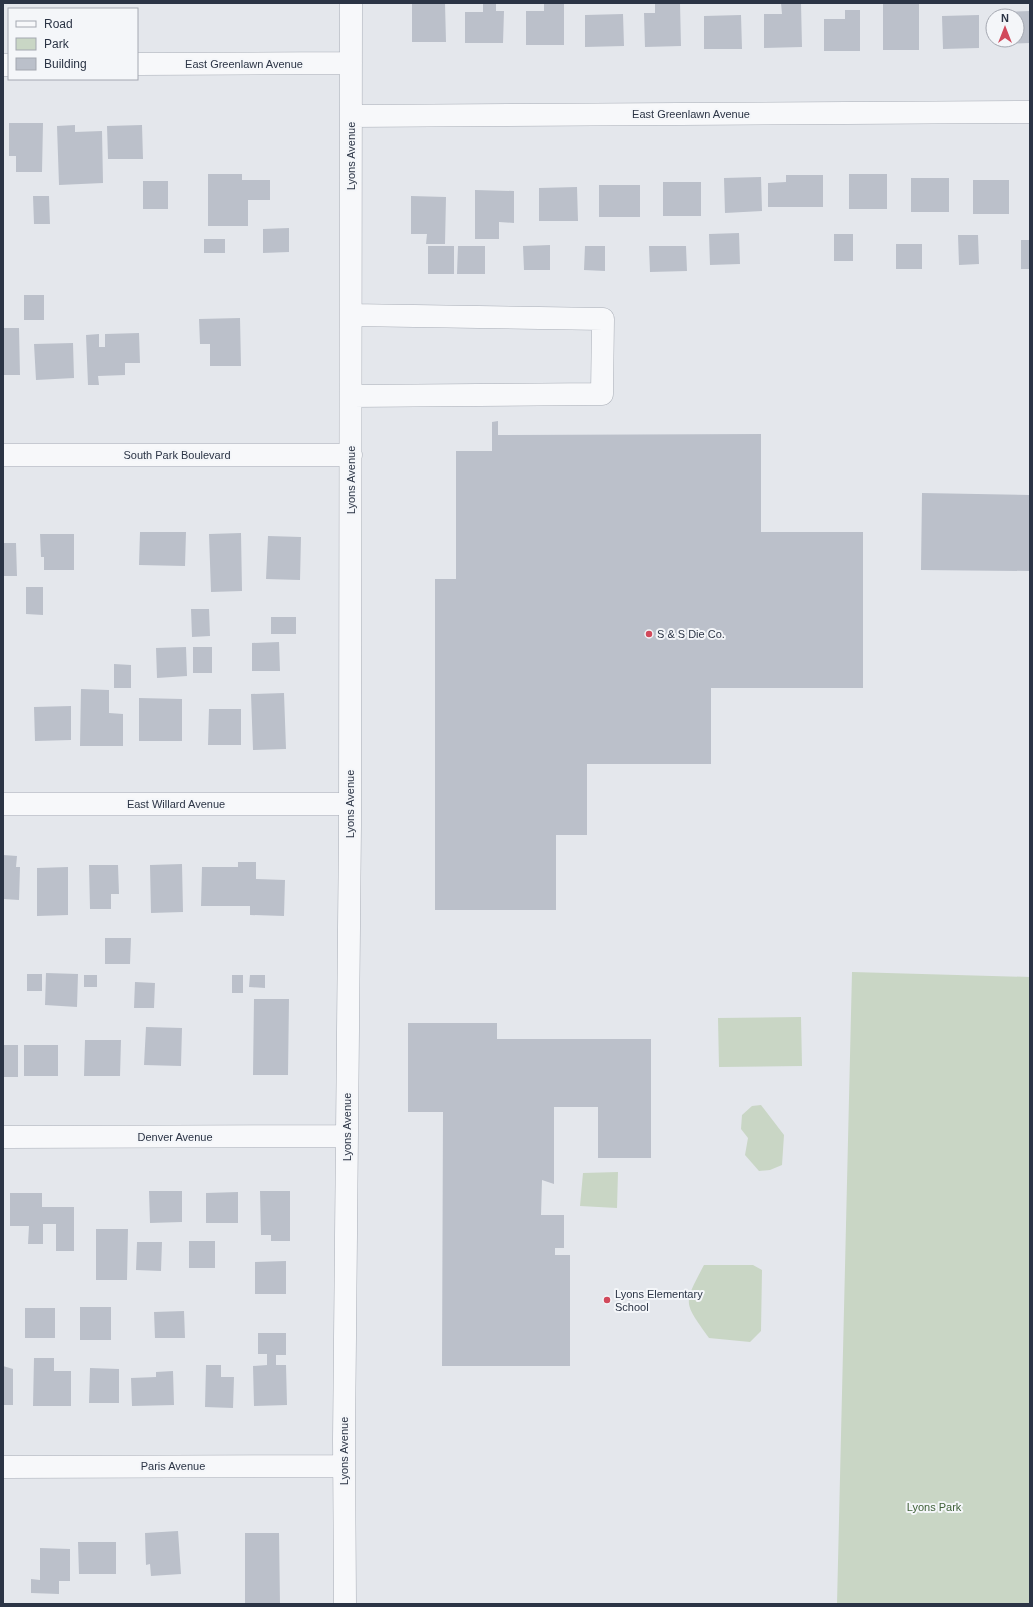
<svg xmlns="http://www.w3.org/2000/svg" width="1033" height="1607" viewBox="0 0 1033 1607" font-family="Arial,sans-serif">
	<rect width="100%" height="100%" fill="#e4e7ec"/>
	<path fill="#c9d6c5" d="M 852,972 L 1030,977 L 1030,1604 L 837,1604 Z
		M 801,1017 L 802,1066 L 719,1067 L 718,1018 Z
		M 761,1105 L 784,1135 L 782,1165 L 770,1170 L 759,1171 L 745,1155 L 748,1138 L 741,1129 L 742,1115 L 752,1106 Z
		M 618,1172 L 617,1208 L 580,1206 L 583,1173 Z
		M 704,1265 L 753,1265 L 762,1270 L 761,1331 L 750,1342 L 709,1338 C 683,1301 683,1305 704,1265 Z"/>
	<path fill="#bbc0ca" d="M 412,3 L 445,3 L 446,42 L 412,42 Z
		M 483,3 L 496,3 L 496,11 L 504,11 L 503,43 L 465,43 L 465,12 L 483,12 Z
		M 544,3 L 564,3 L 564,45 L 526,45 L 526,11 L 544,11 Z
		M 655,3 L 680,3 L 681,46 L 645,47 L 644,13 L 655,13 Z
		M 781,3 L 801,3 L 802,47 L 764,48 L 764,14 L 782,14 Z
		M 883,3 L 919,3 L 919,50 L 883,50 Z
		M 845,10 L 860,10 L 860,51 L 824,51 L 824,19 L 845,19 Z
		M 1030,11 L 1030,43 L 1001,44 L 1001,40 L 1017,40 L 1017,16 L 1001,16 L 1001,12 Z
		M 623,14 L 624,46 L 585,47 L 585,15 Z
		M 741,15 L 742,49 L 704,49 L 704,16 Z
		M 979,15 L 979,48 L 943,49 L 942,16 Z
		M 9,123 L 43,123 L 42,172 L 16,172 L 16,156 L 9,156 Z
		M 75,125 L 75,132 L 102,131 L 103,183 L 59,185 L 57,126 Z
		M 142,125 L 143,159 L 108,159 L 107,126 Z
		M 208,174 L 242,174 L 242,180 L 270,180 L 270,200 L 248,200 L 248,226 L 208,226 Z
		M 849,174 L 887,174 L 887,209 L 849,209 Z
		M 786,175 L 823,175 L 823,207 L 768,207 L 768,183 L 786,182 Z
		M 761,177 L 762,211 L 725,213 L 724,178 Z
		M 911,178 L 949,178 L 949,212 L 911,212 Z
		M 973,180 L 1009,180 L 1009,214 L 973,214 Z
		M 143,181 L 168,181 L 168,209 L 143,209 Z
		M 663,182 L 701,182 L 701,216 L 663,216 Z
		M 599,185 L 640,185 L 640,217 L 599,217 Z
		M 577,187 L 578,221 L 539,221 L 539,188 Z
		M 475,190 L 514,191 L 514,223 L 499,222 L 499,239 L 475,239 Z
		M 33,196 L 49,196 L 50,224 L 34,224 Z
		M 411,196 L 446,197 L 445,244 L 426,244 L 427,234 L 411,234 Z
		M 289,228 L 289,252 L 263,253 L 263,229 Z
		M 739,233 L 740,264 L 710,265 L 709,234 Z
		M 834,234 L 853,234 L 853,261 L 834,261 Z
		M 958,235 L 978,235 L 979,264 L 959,265 Z
		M 204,239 L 225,239 L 225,253 L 204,253 Z
		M 1021,240 L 1030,240 L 1030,269 L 1021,269 Z
		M 896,244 L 922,244 L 922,269 L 896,269 Z
		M 550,245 L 550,270 L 524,270 L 523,246 Z
		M 428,246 L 454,246 L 454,274 L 428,274 Z
		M 458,246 L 485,246 L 485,274 L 457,274 Z
		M 585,246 L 605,246 L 605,271 L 584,270 Z
		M 649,246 L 686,246 L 687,271 L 650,272 Z
		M 24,295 L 44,295 L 44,320 L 24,320 Z
		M 240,318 L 241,366 L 210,366 L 210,344 L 200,344 L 199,319 Z
		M 3,328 L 19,328 L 20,375 L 3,375 Z
		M 139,333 L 140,363 L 125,363 L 125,375 L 98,376 L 99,385 L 88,385 L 86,335 L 99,334 L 99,347 L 105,347 L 105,334 Z
		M 73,343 L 74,378 L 36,380 L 34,344 Z
		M 498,421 L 498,435 L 761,434 L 761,532 L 863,532 L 863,688 L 711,688 L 711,764 L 587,764 L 587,835 L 556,835 L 556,910 L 435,910 L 435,579 L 456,579 L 456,451 L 492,451 L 492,422 Z
		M 922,493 L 1030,495 L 1030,571 L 921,570 Z
		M 140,532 L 186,532 L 185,566 L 139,565 Z
		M 241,533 L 242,591 L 211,592 L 209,534 Z
		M 40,534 L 74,534 L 74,570 L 44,570 L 44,557 L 41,557 Z
		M 268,536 L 301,537 L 300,580 L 266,579 Z
		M 3,543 L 16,543 L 17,576 L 3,576 Z
		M 26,587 L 43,587 L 43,615 L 26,614 Z
		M 191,609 L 209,609 L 210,636 L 192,637 Z
		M 271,617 L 296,617 L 296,634 L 271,634 Z
		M 279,642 L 280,671 L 252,671 L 252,643 Z
		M 186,647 L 187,676 L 157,678 L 156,648 Z
		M 193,647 L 212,647 L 212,673 L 193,673 Z
		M 114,664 L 131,665 L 131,688 L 114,688 Z
		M 81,689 L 109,690 L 109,713 L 123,714 L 123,746 L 80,746 Z
		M 284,693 L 286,749 L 253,750 L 251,694 Z
		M 139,698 L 182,699 L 182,741 L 139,741 Z
		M 71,706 L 71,740 L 35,741 L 34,707 Z
		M 209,709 L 241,709 L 241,745 L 208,745 Z
		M 3,855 L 17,856 L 16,867 L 20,867 L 19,900 L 3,899 Z
		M 238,862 L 256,862 L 256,879 L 285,880 L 284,916 L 250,915 L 250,906 L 201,906 L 202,867 L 238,867 Z
		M 182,864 L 183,912 L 151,913 L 150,865 Z
		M 89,865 L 118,865 L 119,894 L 111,894 L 111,909 L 90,909 Z
		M 68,867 L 68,915 L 37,916 L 37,868 Z
		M 105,938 L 131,938 L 130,964 L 105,964 Z
		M 46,973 L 78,974 L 77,1007 L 45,1005 Z
		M 27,974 L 42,974 L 42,991 L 27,991 Z
		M 84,975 L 97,975 L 97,987 L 84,987 Z
		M 232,975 L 243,975 L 243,993 L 232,993 Z
		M 250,975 L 265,975 L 265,988 L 249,987 Z
		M 135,982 L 155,983 L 154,1008 L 134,1008 Z
		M 254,999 L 289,999 L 288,1075 L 253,1075 Z
		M 408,1023 L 497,1023 L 497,1039 L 651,1039 L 651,1158 L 598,1158 L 598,1107 L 554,1107 L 554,1184 L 542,1180 L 541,1215 L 564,1215 L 564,1248 L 555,1248 L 555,1255 L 570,1255 L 570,1366 L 442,1366 L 443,1112 L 408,1112 Z
		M 146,1027 L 182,1028 L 181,1066 L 144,1065 Z
		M 85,1040 L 121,1040 L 120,1076 L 84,1076 Z
		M 3,1045 L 18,1045 L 18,1077 L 3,1077 Z
		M 24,1045 L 58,1045 L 58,1076 L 24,1076 Z
		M 149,1191 L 182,1191 L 182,1222 L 150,1223 Z
		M 260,1191 L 290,1191 L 290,1241 L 271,1241 L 271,1235 L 261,1235 Z
		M 238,1192 L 238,1223 L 206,1223 L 206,1193 Z
		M 10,1193 L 42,1193 L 42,1207 L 74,1207 L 74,1251 L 56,1251 L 56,1224 L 43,1224 L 43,1244 L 28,1244 L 29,1226 L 10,1226 Z
		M 96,1229 L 128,1229 L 127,1280 L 96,1280 Z
		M 189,1241 L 215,1241 L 215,1268 L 189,1268 Z
		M 137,1242 L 162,1242 L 161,1271 L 136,1270 Z
		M 286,1261 L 286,1294 L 255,1294 L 255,1262 Z
		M 80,1307 L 111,1307 L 111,1340 L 80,1340 Z
		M 25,1308 L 55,1308 L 55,1338 L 25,1338 Z
		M 184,1311 L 185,1338 L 155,1338 L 154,1312 Z
		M 258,1333 L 286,1333 L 286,1355 L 276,1355 L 276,1365 L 286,1365 L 287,1405 L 254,1406 L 253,1366 L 267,1365 L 267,1354 L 258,1354 Z
		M 34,1358 L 54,1358 L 54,1371 L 71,1371 L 71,1406 L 33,1406 Z
		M 206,1365 L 221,1365 L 221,1377 L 234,1377 L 233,1408 L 205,1407 Z
		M 3,1366 L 13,1369 L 13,1405 L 3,1405 Z
		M 90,1368 L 119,1369 L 119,1403 L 89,1403 Z
		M 173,1371 L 174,1405 L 132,1406 L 131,1378 L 156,1377 L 156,1372 Z
		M 178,1531 L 181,1574 L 151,1576 L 150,1564 L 146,1565 L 145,1533 Z
		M 245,1533 L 279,1533 L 280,1604 L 245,1604 Z
		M 78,1542 L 116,1542 L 116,1574 L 79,1574 Z
		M 40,1548 L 70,1549 L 70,1581 L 59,1581 L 59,1594 L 31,1593 L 31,1579 L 40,1580 Z"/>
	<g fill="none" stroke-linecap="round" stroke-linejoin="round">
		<defs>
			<path id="minor" d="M 137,64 L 351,63
				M 3,65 L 9,65
				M 351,116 L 1030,112
				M 351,315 L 603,319 L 602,394 L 352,396
				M 3,455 L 351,455
				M 3,804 L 349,804
				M 3,1137 L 347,1136
				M 3,1467 L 344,1466
				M 345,1604 L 344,1440 L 350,826 L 351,3"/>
		</defs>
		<use href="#minor" stroke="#a9aeb7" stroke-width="23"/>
		<use href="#minor" stroke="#f7f8fa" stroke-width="22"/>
	</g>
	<g fill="#d1495b" stroke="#f4f6f9" stroke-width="1.5">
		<circle cx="649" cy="634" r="4"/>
		<circle cx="607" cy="1300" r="4"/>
	</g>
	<g text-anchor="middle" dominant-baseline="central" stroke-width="4" stroke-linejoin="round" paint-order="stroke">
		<g font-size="11" fill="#2b3445" stroke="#f4f6f9">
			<text x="244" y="64">East Greenlawn Avenue</text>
			<text x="691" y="114">East Greenlawn Avenue</text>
			<text transform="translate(351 156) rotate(-90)">Lyons Avenue</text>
			<text x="177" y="455">South Park Boulevard</text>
			<text transform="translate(351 480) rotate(-90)">Lyons Avenue</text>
			<text x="176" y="804">East Willard Avenue</text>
			<text transform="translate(350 804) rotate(-90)">Lyons Avenue</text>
			<text transform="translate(347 1127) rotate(-90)">Lyons Avenue</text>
			<text x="175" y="1137">Denver Avenue</text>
			<text transform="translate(344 1451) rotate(-90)">Lyons Avenue</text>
			<text x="173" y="1466">Paris Avenue</text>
		</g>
		<g font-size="11" fill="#2b3445" stroke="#f4f6f9" text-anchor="start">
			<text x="657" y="634">S &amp; S Die Co.</text>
			<text x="615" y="1294">Lyons Elementary<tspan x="615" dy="13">School</tspan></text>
		</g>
		<g font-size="11" fill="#3f6138" stroke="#f4f6f9">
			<text x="934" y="1507">Lyons Park</text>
		</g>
	</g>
	<rect width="1033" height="1607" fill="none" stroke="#2b3445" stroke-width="8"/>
	<rect x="8" y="8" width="130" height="72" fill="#f4f6f9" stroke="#a4a8b1"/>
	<rect x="16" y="21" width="20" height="6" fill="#f7f8fa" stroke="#a4a8b1"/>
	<text x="44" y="28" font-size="12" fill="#2b3445">Road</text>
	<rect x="16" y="38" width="20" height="12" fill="#c9d6c5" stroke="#a4a8b1"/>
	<text x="44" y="48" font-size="12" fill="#2b3445">Park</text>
	<rect x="16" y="58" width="20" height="12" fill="#bbc0ca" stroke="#a4a8b1"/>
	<text x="44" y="68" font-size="12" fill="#2b3445">Building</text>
	<g transform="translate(1005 28)"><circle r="19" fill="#f4f6f9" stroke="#a4a8b1"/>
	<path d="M0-3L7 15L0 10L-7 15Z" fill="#d1495b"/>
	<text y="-6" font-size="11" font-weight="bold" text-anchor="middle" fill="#2b3445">N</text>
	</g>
</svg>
